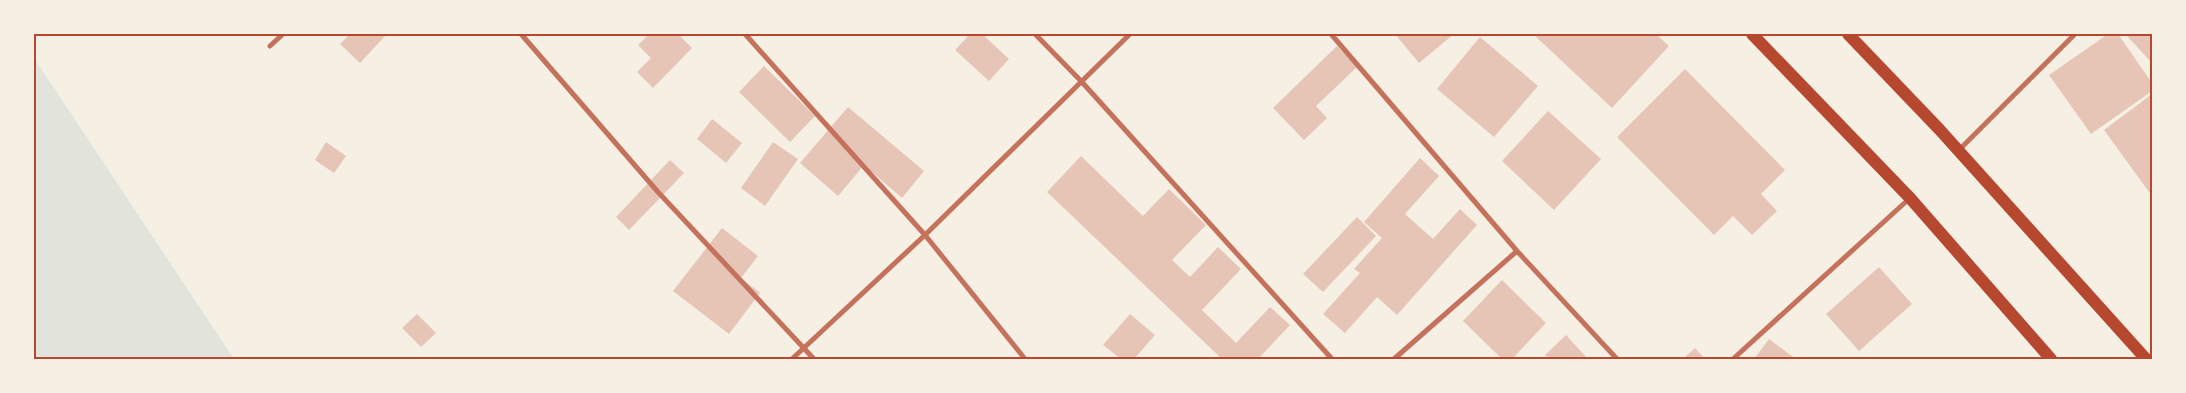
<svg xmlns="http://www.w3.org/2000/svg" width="2186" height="393" viewBox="0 0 2186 393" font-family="Ubuntu,sans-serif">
	<rect width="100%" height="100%" fill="#f6efe4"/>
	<path fill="#e2e4dc" d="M 34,58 L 234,359 L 34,359 Z"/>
	<path fill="#e6c5b7" d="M 350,34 L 387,34 L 360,63 L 340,44 Z
		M 649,34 L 678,34 L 692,48 L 653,88 L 637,72 L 651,58 L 638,45 Z
		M 970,34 L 982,34 L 1009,59 L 989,81 L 955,50 Z
		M 1395,34 L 1454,34 L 1419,63 Z
		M 1533,34 L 1656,34 L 1669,46 L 1612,108 Z
		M 2108,34 L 2118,34 L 2152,83 L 2152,91 L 2091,134 L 2049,75 Z
		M 2129,34 L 2152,34 L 2152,63 L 2127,36 Z
		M 1480,37 L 1538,86 L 1494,137 L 1437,89 Z
		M 1337,46 L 1357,67 L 1316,106 L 1327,118 L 1304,140 L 1273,108 Z
		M 764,66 L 815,116 L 790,142 L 739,92 Z
		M 1685,69 L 1785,170 L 1761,194 L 1777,211 L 1752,235 L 1733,216 L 1714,235 L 1617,137 Z
		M 2152,94 L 2152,196 L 2104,130 Z
		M 848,107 L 924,171 L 902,198 L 864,165 L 838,196 L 800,163 Z
		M 1548,111 L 1601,159 L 1554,210 L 1502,161 Z
		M 712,119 L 742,143 L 726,163 L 697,139 Z
		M 326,142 L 346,156 L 334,173 L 315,160 Z
		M 773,142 L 798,159 L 765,206 L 741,188 Z
		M 1081,156 L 1143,216 L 1169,189 L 1206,225 L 1172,260 L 1190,277 L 1218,247 L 1241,269 L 1202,310 L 1236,343 L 1270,307 L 1290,325 L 1258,359 L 1222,359 L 1047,192 Z
		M 1420,158 L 1439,176 L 1405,214 L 1433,239 L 1460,209 L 1477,225 L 1397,315 L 1377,297 L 1345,333 L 1323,314 L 1360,273 L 1354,269 L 1382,238 L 1364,222 Z
		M 670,160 L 684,173 L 629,230 L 616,217 Z
		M 1357,217 L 1376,236 L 1323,292 L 1303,274 Z
		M 722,228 L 758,256 L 741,278 L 760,293 L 729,334 L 673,291 Z
		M 1879,267 L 1912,304 L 1859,351 L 1826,314 Z
		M 1502,280 L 1546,323 L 1512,359 L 1502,359 L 1463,321 Z
		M 417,314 L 436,333 L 421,347 L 402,328 Z
		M 1130,314 L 1155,335 L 1134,359 L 1121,359 L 1103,345 Z
		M 1566,335 L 1588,359 L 1549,359 L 1545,355 Z
		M 1769,339 L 1796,359 L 1754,359 Z
		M 1695,348 L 1705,359 L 1683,359 Z"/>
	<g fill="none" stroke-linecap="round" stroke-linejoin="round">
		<path stroke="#c5725c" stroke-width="5" d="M 521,34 L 658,192 L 814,359
			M 745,34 L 925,235 L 1025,359
			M 1035,34 L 1081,81 L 1332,359
			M 1331,34 L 1517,251 L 1617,359
			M 270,46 L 283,34
			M 1959,150 L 2075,34
			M 792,359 L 925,235 L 1130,34
			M 1394,359 L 1517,251
			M 1733,359 L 1910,198"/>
		<path stroke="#b5482f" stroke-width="12" d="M 1752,34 L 1910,198 L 2051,359
			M 1848,34 L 1939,129 L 2146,359"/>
	</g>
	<rect width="2186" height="393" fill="none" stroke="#f6efe4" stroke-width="70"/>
	<rect x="35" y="35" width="2116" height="323" fill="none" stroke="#b5482f" stroke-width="2"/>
</svg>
